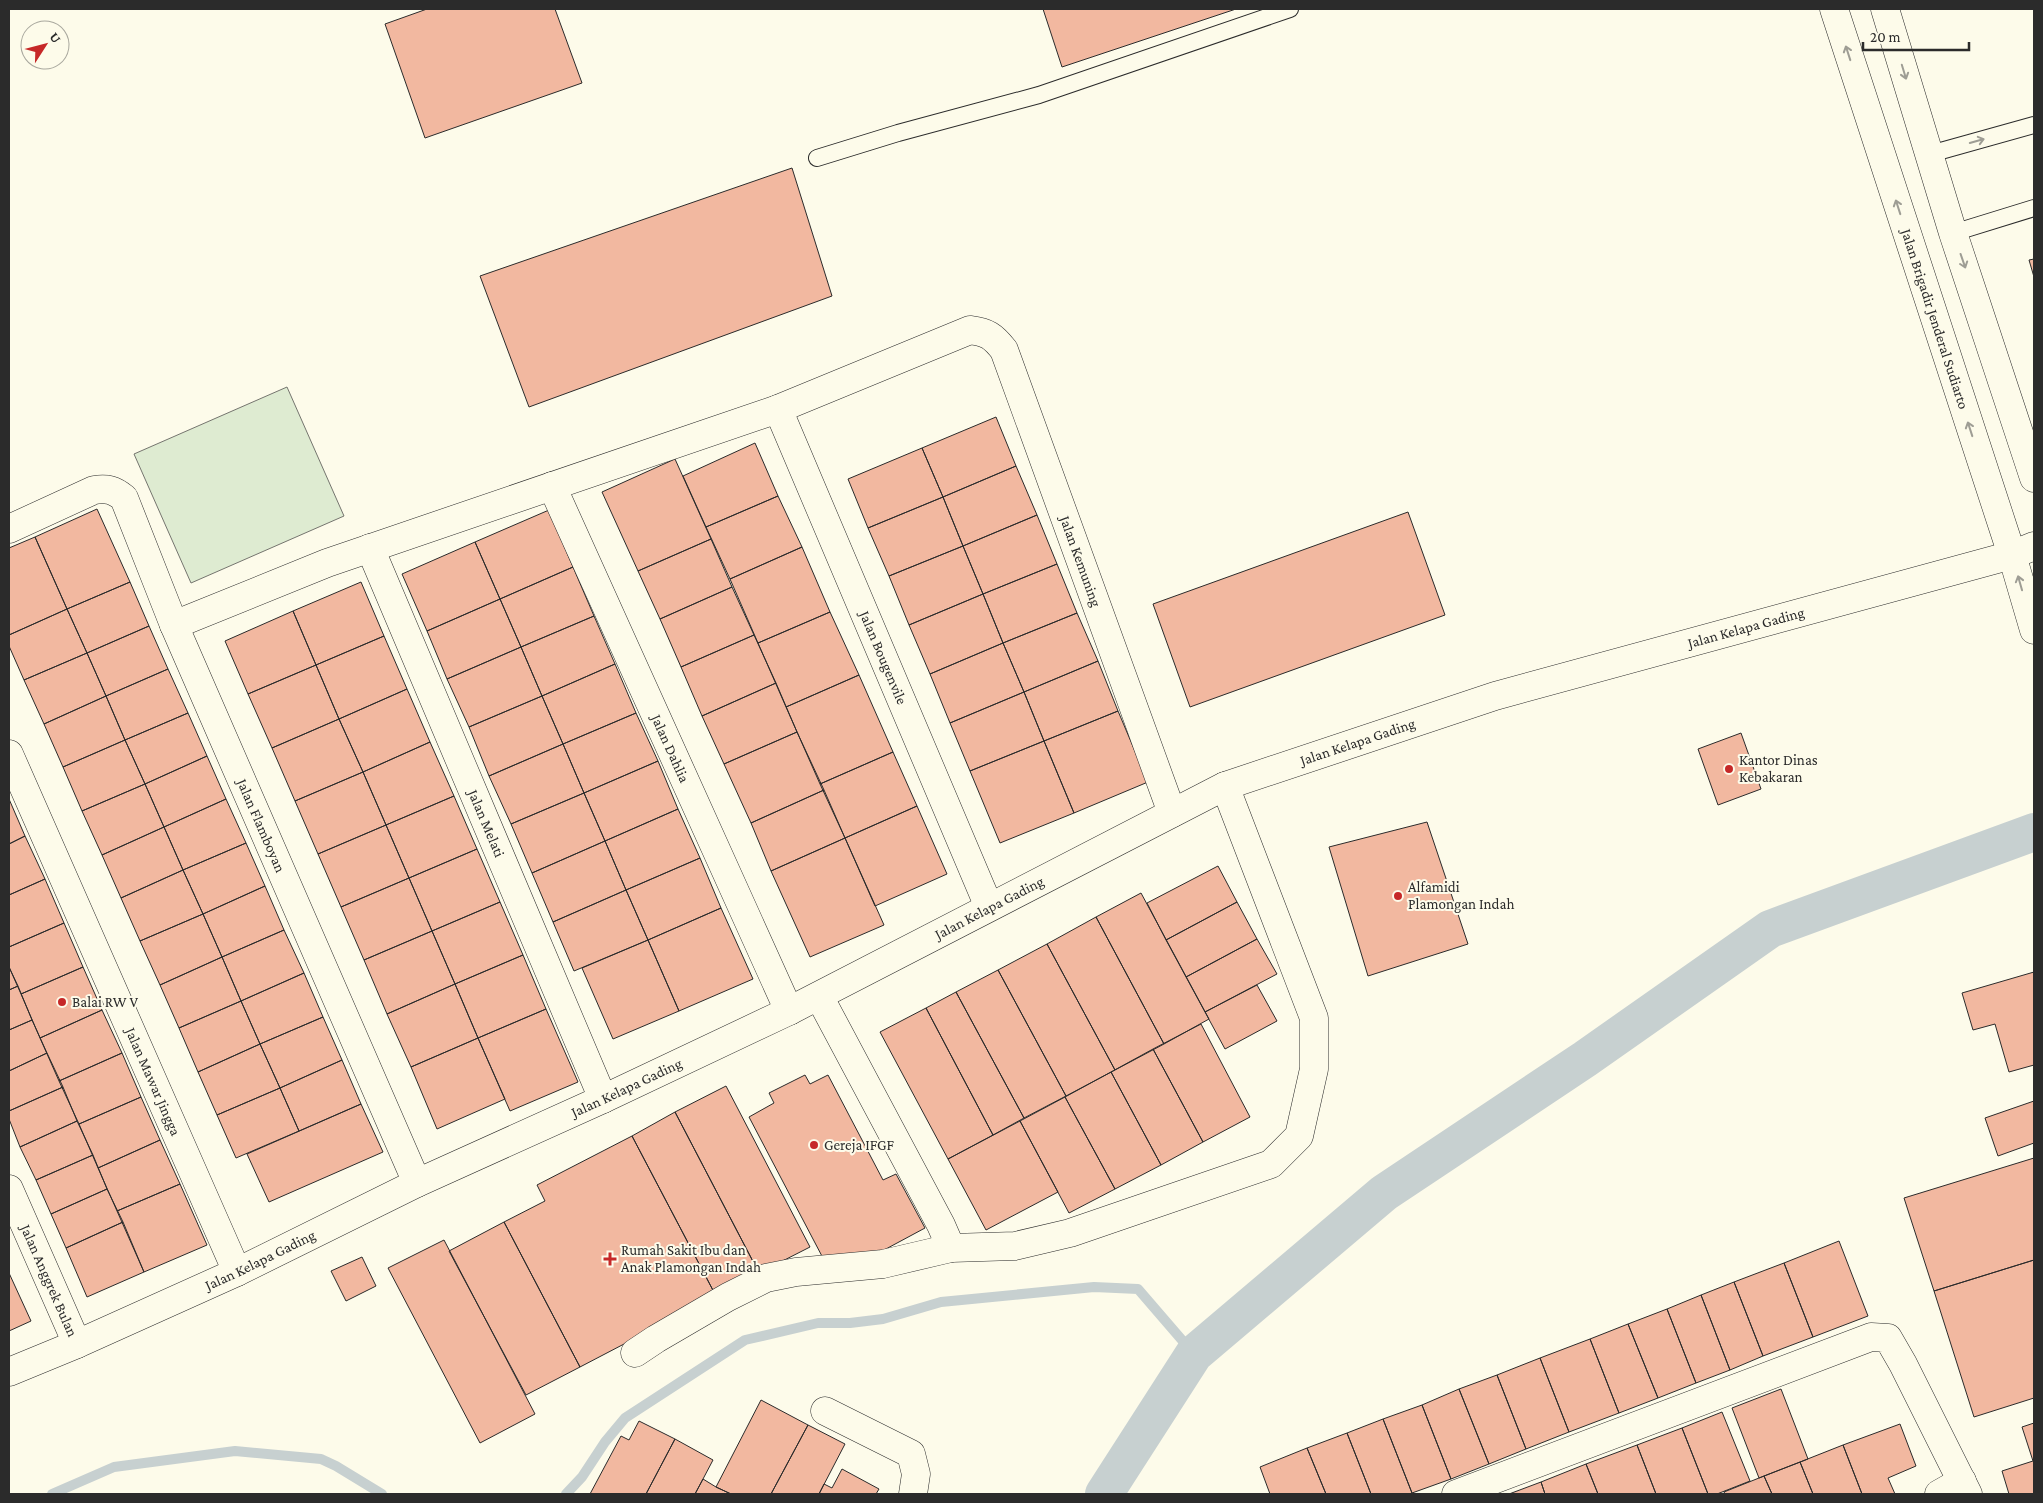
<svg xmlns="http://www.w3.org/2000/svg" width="2043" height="1503" viewBox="0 0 2043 1503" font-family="'Crimson Pro',serif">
	<rect width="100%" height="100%" fill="#fdfbea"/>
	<path fill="#deebd1" stroke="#74746e" d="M 287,387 L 344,516 L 191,583 L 134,454 Z"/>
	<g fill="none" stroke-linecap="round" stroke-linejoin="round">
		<path stroke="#c7d0d0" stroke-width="10" d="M 52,1494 L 114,1467 L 235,1451 L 321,1459 L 336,1466 L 382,1494
			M 566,1494 L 582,1477 L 605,1442 L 625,1418 L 745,1340 L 818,1323 L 850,1323 L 883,1319 L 941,1302 L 1094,1287 L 1138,1289 L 1194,1354"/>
		<path stroke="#c7d0d0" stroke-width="38" d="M 1104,1494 L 1194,1354 L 1384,1193 L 1585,1059 L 1770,929 L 2034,832"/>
	</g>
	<path fill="#f2b8a0" stroke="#2b2b2b" d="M 427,9 L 555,9 L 582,83 L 425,138 L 385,24 Z
		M 1043,9 L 1236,9 L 1062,67 Z
		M 792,168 L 832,296 L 529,407 L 480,276 Z
		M 2034,259 L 2034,277 L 2029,260 Z
		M 996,417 L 1016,466 L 943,497 L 922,448 Z
		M 755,443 L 778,496 L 706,527 L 683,476 Z
		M 922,448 L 943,497 L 868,528 L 848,479 Z
		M 675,459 L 711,539 L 638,571 L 602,492 Z
		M 1016,466 L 1037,515 L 963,546 L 943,497 Z
		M 778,496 L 802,547 L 730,579 L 706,527 Z
		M 943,497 L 963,546 L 889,576 L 868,528 Z
		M 97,509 L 130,582 L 67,609 L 35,537 Z
		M 549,510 L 573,567 L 500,599 L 475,542 Z
		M 1408,512 L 1445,615 L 1190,707 L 1153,604 Z
		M 1037,515 L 1057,564 L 983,594 L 963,546 Z
		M 35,537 L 67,609 L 9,635 L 9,548 Z
		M 711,539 L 732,587 L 660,619 L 638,571 Z
		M 475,542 L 500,599 L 427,631 L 402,574 Z
		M 963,546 L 983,594 L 909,625 L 889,576 Z
		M 802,547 L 830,612 L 758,643 L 730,579 Z
		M 1057,564 L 1077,613 L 1003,643 L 983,594 Z
		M 573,567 L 594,616 L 521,647 L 500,599 Z
		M 130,582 L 149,626 L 87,653 L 67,609 Z
		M 361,582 L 384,636 L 316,665 L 293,611 Z
		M 732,587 L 754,635 L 681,667 L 660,619 Z
		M 983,594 L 1003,643 L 930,674 L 909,625 Z
		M 500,599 L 521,647 L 447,679 L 427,631 Z
		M 67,609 L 87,653 L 24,680 L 9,646 L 9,635 Z
		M 293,611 L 316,665 L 248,694 L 225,641 Z
		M 830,612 L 859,675 L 786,707 L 758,643 Z
		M 1077,613 L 1098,661 L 1024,692 L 1003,643 Z
		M 594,616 L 615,664 L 542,696 L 521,647 Z
		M 149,626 L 168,669 L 106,696 L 87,653 Z
		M 754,635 L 776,683 L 702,716 L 681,667 Z
		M 384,636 L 407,689 L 339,719 L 316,665 Z
		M 1003,643 L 1024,692 L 950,723 L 930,674 Z
		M 521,647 L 542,696 L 469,727 L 447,679 Z
		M 87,653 L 106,696 L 44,724 L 24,680 Z
		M 1098,661 L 1118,711 L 1044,741 L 1024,692 Z
		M 615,664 L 636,713 L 563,744 L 542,696 Z
		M 316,665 L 339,719 L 272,748 L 248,694 Z
		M 168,669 L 188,713 L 125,740 L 106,696 Z
		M 859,675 L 893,752 L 820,784 L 786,707 Z
		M 776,683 L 797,732 L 724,764 L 702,716 Z
		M 407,689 L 430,742 L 363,772 L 339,719 Z
		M 1024,692 L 1044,741 L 970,771 L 950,723 Z
		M 106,696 L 125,740 L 63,767 L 44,724 Z
		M 542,696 L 563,744 L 489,776 L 469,727 Z
		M 1118,711 L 1148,782 L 1074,813 L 1044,741 Z
		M 188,713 L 207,756 L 145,784 L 125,740 Z
		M 636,713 L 658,761 L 584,793 L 563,744 Z
		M 339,719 L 363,772 L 295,801 L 272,748 Z
		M 797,732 L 824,790 L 751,823 L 724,764 Z
		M 1741,733 L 1761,789 L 1718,805 L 1698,749 Z
		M 125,740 L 145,784 L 82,811 L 63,767 Z
		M 1044,741 L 1074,813 L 1000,843 L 970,771 Z
		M 430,742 L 454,796 L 386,825 L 363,772 Z
		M 563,744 L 584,793 L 511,824 L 489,776 Z
		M 893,752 L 917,806 L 845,838 L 820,784 Z
		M 207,756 L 226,799 L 164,827 L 145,784 Z
		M 658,761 L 678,809 L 605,841 L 584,793 Z
		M 363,772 L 386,825 L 318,854 L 295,801 Z
		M 145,784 L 164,827 L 102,855 L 82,811 Z
		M 824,790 L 845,838 L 771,871 L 751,823 Z
		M 584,793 L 605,841 L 532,873 L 511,824 Z
		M 454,796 L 477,849 L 409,878 L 386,825 Z
		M 9,799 L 25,836 L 9,844 Z
		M 226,799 L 246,843 L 183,870 L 164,827 Z
		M 917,806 L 947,874 L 875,906 L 845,838 Z
		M 678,809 L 700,858 L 626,890 L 605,841 Z
		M 1427,822 L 1468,944 L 1368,976 L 1329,847 Z
		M 386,825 L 409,878 L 341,907 L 318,854 Z
		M 164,827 L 183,870 L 121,898 L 102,855 Z
		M 25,836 L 45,879 L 9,895 L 9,844 Z
		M 845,838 L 884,925 L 810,957 L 771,871 Z
		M 605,841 L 626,890 L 553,922 L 532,873 Z
		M 246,843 L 265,886 L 203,914 L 183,870 Z
		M 477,849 L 500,902 L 432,931 L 409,878 Z
		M 700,858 L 721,908 L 648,940 L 626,890 Z
		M 1218,866 L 1237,902 L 1166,940 L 1147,903 Z
		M 183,870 L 203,914 L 140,941 L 121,898 Z
		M 409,878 L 432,931 L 364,960 L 341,907 Z
		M 45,879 L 64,923 L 9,947 L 9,895 Z
		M 265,886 L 284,930 L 222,957 L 203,914 Z
		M 626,890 L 648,940 L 574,971 L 553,922 Z
		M 1141,893 L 1209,1019 L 1164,1044 L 1096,917 Z
		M 500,902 L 523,955 L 455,984 L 432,931 Z
		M 1237,902 L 1257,939 L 1186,977 L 1166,940 Z
		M 721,908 L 753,979 L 679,1011 L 648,940 Z
		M 203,914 L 222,957 L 160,985 L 140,941 Z
		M 1096,917 L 1164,1044 L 1115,1070 L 1047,944 Z
		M 64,923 L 83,967 L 21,994 L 9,967 L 9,947 Z
		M 284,930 L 304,973 L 241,1001 L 222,957 Z
		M 432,931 L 455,984 L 387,1014 L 364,960 Z
		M 1257,939 L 1277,974 L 1205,1012 L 1186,977 Z
		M 648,940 L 679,1011 L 613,1039 L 582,968 Z
		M 1047,944 L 1115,1070 L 1066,1096 L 998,970 Z
		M 523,955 L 546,1009 L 478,1038 L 455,984 Z
		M 222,957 L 241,1001 L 179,1028 L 160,985 Z
		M 9,967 L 18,986 L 9,990 Z
		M 83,967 L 102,1010 L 40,1038 L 21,994 Z
		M 998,970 L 1066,1096 L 1024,1118 L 956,992 Z
		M 2034,972 L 2034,1065 L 2009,1072 L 1995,1024 L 1973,1030 L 1962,993 Z
		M 304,973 L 323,1017 L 260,1044 L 241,1001 Z
		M 455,984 L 478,1038 L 411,1067 L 387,1014 Z
		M 1257,985 L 1277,1021 L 1225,1049 L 1205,1012 Z
		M 18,986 L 32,1020 L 9,1030 L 9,990 Z
		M 956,992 L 1024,1118 L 993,1135 L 926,1008 Z
		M 241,1001 L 260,1044 L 198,1072 L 179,1028 Z
		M 926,1008 L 993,1135 L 948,1159 L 880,1032 Z
		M 546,1009 L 578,1082 L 510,1111 L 478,1038 Z
		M 102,1010 L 122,1053 L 59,1081 L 40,1038 Z
		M 323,1017 L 342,1060 L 280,1088 L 260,1044 Z
		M 32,1020 L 47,1053 L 9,1071 L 9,1030 Z
		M 1201,1024 L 1250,1117 L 1203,1142 L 1153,1049 Z
		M 478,1038 L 505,1099 L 437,1129 L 411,1067 Z
		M 260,1044 L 280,1088 L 217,1115 L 198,1072 Z
		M 1153,1049 L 1203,1142 L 1161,1165 L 1111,1072 Z
		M 47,1053 L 63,1087 L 9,1111 L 9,1071 Z
		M 122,1053 L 141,1097 L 79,1124 L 59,1081 Z
		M 342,1060 L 361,1104 L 299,1131 L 280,1088 Z
		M 1111,1072 L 1161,1165 L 1115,1189 L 1065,1097 Z
		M 805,1075 L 810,1084 L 828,1075 L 883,1180 L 896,1174 L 925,1228 L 871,1257 L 824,1260 L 749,1117 L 774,1103 L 769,1093 Z
		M 726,1086 L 810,1247 L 759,1273 L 675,1112 Z
		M 63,1087 L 77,1121 L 20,1147 L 9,1119 L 9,1111 Z
		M 280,1088 L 299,1131 L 236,1158 L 217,1115 Z
		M 141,1097 L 160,1140 L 98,1168 L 79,1124 Z
		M 1065,1097 L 1115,1189 L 1069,1213 L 1020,1121 Z
		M 2034,1101 L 2034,1143 L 1998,1156 L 1985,1118 Z
		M 361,1104 L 383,1152 L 269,1202 L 247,1154 Z
		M 675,1112 L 759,1273 L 716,1296 L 632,1136 Z
		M 77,1121 L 93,1155 L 36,1180 L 20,1147 Z
		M 1020,1121 L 1058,1192 L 986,1230 L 948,1159 Z
		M 632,1136 L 716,1296 L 580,1367 L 504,1222 L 545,1201 L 537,1185 Z
		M 160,1140 L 180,1184 L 117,1211 L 98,1168 Z
		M 93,1155 L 107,1189 L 51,1214 L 36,1180 Z
		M 2034,1158 L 2034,1260 L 1934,1291 L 1904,1198 Z
		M 180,1184 L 207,1245 L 144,1272 L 117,1211 Z
		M 107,1189 L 123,1222 L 66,1248 L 51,1214 Z
		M 123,1222 L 144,1272 L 87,1297 L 66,1248 Z
		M 504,1222 L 580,1367 L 526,1395 L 449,1251 Z
		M 444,1240 L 535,1414 L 480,1443 L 388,1268 Z
		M 1839,1241 L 1868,1316 L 1813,1337 L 1784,1263 Z
		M 362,1257 L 376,1286 L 346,1301 L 331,1271 Z
		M 2034,1260 L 2034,1398 L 1974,1417 L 1934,1291 Z
		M 1784,1263 L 1813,1337 L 1763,1356 L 1734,1282 Z
		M 9,1273 L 31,1321 L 9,1331 Z
		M 1734,1282 L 1763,1356 L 1730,1370 L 1701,1295 Z
		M 1701,1295 L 1730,1370 L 1696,1383 L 1667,1309 Z
		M 1667,1309 L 1696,1383 L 1658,1398 L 1628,1324 Z
		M 1628,1324 L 1658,1398 L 1619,1413 L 1590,1339 Z
		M 1590,1339 L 1619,1413 L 1569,1432 L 1540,1358 Z
		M 1540,1358 L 1569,1432 L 1526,1449 L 1497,1375 Z
		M 1497,1375 L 1526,1449 L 1489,1464 L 1459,1389 Z
		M 1459,1389 L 1489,1464 L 1451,1479 L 1422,1405 Z
		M 1781,1389 L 1808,1459 L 1759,1478 L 1732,1408 Z
		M 761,1400 L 808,1425 L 771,1494 L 731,1494 L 716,1487 Z
		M 1422,1405 L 1451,1479 L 1412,1493 L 1383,1419 Z
		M 1722,1412 L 1750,1481 L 1717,1494 L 1708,1494 L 1682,1428 Z
		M 1383,1419 L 1412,1493 L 1410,1494 L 1371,1494 L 1347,1433 Z
		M 639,1421 L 675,1439 L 646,1494 L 590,1494 L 621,1436 L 629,1440 Z
		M 2034,1423 L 2034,1494 L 2009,1494 L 2002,1471 L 2033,1461 L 2022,1427 Z
		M 1900,1424 L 1916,1466 L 1888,1478 L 1895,1494 L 1862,1494 L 1843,1445 Z
		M 808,1425 L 845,1444 L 819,1494 L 771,1494 Z
		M 1682,1428 L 1708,1494 L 1656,1494 L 1637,1445 Z
		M 1347,1433 L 1371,1494 L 1326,1494 L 1307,1448 Z
		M 675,1439 L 713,1460 L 703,1479 L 695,1494 L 646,1494 Z
		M 1637,1445 L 1656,1494 L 1598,1494 L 1586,1464 Z
		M 1843,1445 L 1862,1494 L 1813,1494 L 1800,1462 Z
		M 1307,1448 L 1326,1494 L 1270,1494 L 1260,1467 Z
		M 1800,1462 L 1813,1494 L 1772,1494 L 1764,1476 Z
		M 1586,1464 L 1598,1494 L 1545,1494 L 1541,1482 Z
		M 842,1469 L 879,1489 L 876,1494 L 819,1494 L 824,1484 L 832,1488 Z
		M 1764,1476 L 1772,1494 L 1725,1494 L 1724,1492 Z
		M 703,1479 L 716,1487 L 731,1494 L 695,1494 Z
		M 1541,1482 L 1545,1494 L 1509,1494 Z"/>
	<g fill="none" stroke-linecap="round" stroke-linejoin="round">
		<defs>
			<path id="service" d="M 1930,154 L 2034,125
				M 817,158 L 898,133 L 1039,95 L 1290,9
				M 1953,233 L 2034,208"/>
			<g id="minor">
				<path id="s1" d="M 778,409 L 989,907"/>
				<path id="s2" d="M 552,486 L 789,1011"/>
				<path id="s3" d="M 9,529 L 94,490 C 108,488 114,490 124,498 L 174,625 L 417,1183"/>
				<path id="s4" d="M 370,548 L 603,1099"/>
				<path id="s5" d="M 174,625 L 327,563 L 778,409 L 970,330 C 987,332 993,336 1004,350 L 1172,813"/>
				<path id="s6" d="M 9,754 L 237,1272"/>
				<path d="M 819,996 L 941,1225 L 951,1248 L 1015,1246 L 1070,1233 L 1271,1164 L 1299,1136 L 1314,1069 L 1314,1018 L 1225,786"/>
				<path id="s7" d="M 9,1189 L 77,1344"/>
				<path d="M 635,1353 L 656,1339 L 728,1297 L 766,1278 L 796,1272 L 883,1264 L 951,1248"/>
				<path id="s8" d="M 9,1372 L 77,1344 L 237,1272 L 417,1183 L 603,1099 L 789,1011 L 1225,786 L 1495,696 L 2012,555 L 2034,546"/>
				<path d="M 825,1411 L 911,1454 L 916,1474 L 913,1494"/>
				<path d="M 1456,1494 L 1871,1337 L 1888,1338 L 1903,1364 L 1968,1494"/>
				<path d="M 1939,1494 L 1962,1481"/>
			</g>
			<g id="primary">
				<path id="s9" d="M 1834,9 L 2012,555 L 2034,630"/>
				<path d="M 1885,9 L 1953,233 L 2034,478"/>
			</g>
		</defs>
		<use href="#service" stroke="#2b2b2b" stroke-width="18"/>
		<use href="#minor" stroke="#2b2b2b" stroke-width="29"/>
		<use href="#primary" stroke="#2b2b2b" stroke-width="29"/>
		<use href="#service" stroke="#fdfbea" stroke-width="16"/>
		<use href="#minor" stroke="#fdfbea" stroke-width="28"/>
		<use href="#primary" stroke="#fdfbea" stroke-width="28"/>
	</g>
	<defs><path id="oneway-shaft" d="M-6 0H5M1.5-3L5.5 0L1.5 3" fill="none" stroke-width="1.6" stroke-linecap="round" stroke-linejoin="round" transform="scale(1.25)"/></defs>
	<g stroke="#9e9d94">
		<use href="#oneway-shaft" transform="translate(1848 53) rotate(-108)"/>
		<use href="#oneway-shaft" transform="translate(1904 72) rotate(73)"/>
		<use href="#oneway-shaft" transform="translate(1977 141) rotate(-16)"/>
		<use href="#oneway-shaft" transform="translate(1898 207) rotate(-108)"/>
		<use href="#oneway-shaft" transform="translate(1963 261) rotate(71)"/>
		<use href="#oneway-shaft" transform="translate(1970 429) rotate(-108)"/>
		<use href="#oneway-shaft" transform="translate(2020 583) rotate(-106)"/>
	</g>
	<g fill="#c62828" stroke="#fdfbea" stroke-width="2">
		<circle cx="1729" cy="769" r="5"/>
		<circle cx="1398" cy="896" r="5"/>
		<circle cx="62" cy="1002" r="5"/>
		<circle cx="814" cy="1145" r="5"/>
		<path d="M607.5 1251.5h5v5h5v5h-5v5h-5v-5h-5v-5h5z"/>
	</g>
	<g text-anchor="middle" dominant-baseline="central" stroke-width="4" stroke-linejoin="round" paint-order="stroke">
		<g font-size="15" fill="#2b2b2b" stroke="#fdfbea">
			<text stroke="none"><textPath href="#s9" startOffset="326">Jalan Brigadir Jenderal Sudiarto</textPath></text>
			<text stroke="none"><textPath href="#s5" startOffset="1115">Jalan Kemuning</textPath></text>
			<text stroke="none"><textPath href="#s8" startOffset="1895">Jalan Kelapa Gading</textPath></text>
			<text stroke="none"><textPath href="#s1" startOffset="270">Jalan Bougenvile</textPath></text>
			<text stroke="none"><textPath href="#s8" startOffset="1490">Jalan Kelapa Gading</textPath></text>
			<text stroke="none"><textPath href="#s2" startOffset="288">Jalan Dahlia</textPath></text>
			<text stroke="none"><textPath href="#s4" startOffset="299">Jalan Melati</textPath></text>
			<text stroke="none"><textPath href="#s3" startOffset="481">Jalan Flamboyan</textPath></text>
			<text stroke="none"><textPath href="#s8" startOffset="1085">Jalan Kelapa Gading</textPath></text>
			<text stroke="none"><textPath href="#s6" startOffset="358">Jalan Mawar Jingga</textPath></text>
			<text stroke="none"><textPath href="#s8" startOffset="680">Jalan Kelapa Gading</textPath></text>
			<text stroke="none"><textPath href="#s8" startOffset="275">Jalan Kelapa Gading</textPath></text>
			<text stroke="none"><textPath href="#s7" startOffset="100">Jalan Anggrek Bulan</textPath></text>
		</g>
		<g font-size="15" fill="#2b2b2b" stroke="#fdfbea" text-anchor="start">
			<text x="1739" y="760">Kantor Dinas<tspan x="1739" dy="17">Kebakaran</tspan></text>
			<text x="1408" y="887">Alfamidi<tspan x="1408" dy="17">Plamongan Indah</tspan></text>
			<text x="72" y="1002">Balai RW V</text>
			<text x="824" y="1145">Gereja IFGF</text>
			<text x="621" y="1250">Rumah Sakit Ibu dan<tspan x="621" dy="17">Anak Plamongan Indah</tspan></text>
		</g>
	</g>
	<rect width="2043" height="1503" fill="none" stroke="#2b2b2b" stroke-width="20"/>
	<g transform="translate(45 45) rotate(54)"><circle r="24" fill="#fdfbea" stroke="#a9a89e"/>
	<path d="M0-4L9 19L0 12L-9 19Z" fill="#c62828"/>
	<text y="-8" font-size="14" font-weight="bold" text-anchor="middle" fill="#2b2b2b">U</text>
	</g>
	<path d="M1863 42v8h106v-8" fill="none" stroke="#2b2b2b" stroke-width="2.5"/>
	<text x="1870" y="42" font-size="15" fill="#2b2b2b" stroke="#fdfbea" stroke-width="4" paint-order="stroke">20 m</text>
</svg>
